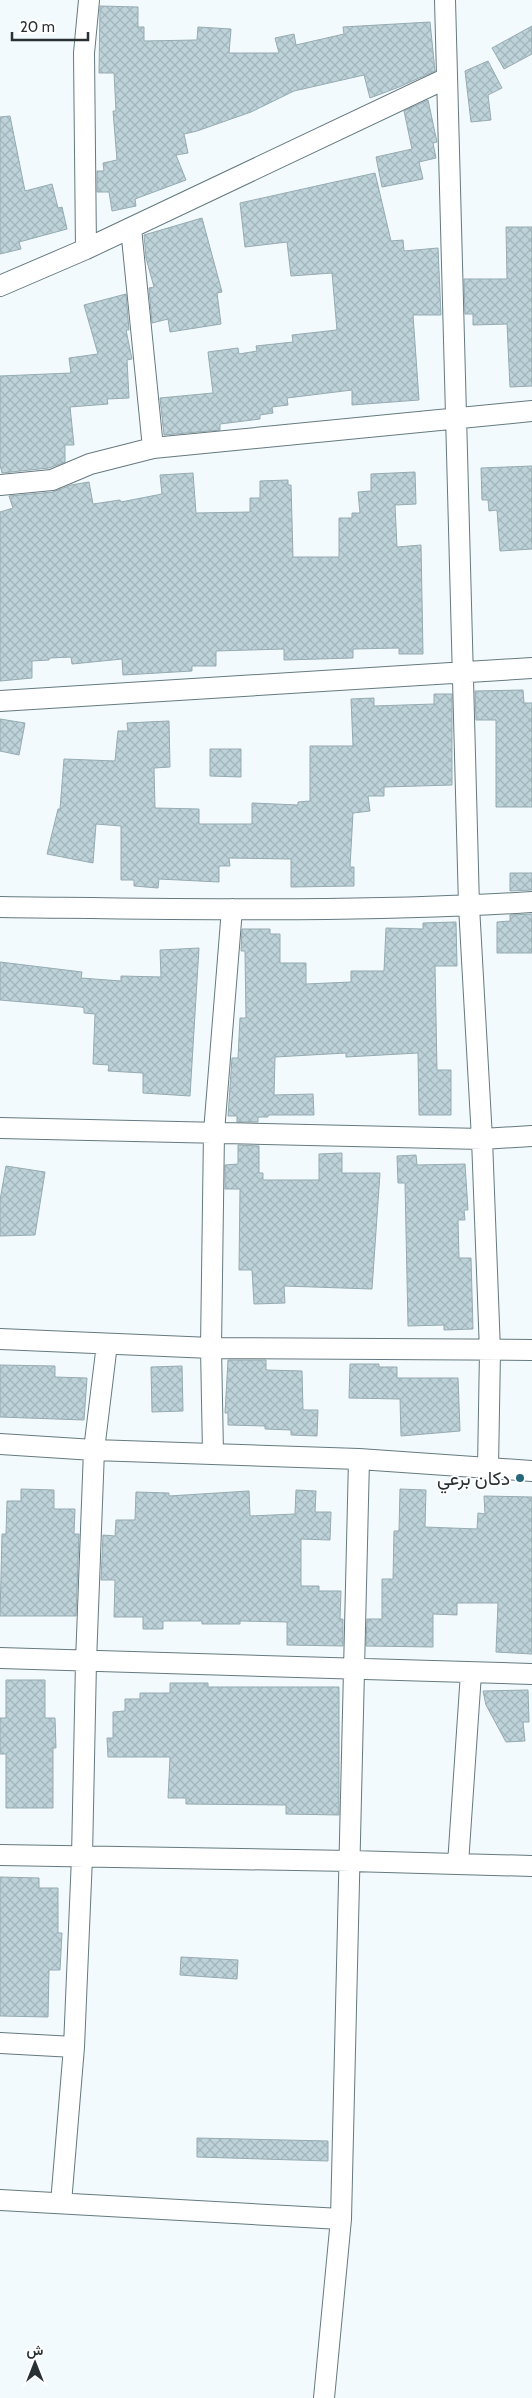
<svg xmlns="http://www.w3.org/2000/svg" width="532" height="2398" viewBox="0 0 532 2398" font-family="Cabin,Vazirmatn,sans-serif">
	<defs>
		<pattern id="building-cross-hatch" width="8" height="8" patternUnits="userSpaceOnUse" patternTransform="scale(1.25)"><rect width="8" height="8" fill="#bdd2d9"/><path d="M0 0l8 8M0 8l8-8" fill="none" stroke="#a2b5bb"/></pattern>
	</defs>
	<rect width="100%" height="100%" fill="#f2fafd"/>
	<path fill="url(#building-cross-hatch)" stroke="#96abb1" d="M 100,6 L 138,7 L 138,27 L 144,27 L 144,41 L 197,40 L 198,27 L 231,29 L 229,53 L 279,53 L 275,38 L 294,34 L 296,45 L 344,34 L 343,27 L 430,22 L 435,71 L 399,87 L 370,98 L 364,75 L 294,91 L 251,112 L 197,131 L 184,134 L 188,153 L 176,155 L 186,180 L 135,199 L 136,206 L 112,211 L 109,192 L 97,192 L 97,171 L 104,171 L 103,163 L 117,160 L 113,111 L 116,111 L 114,73 L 99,73 Z
		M 532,26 L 532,54 L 504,69 L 492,48 Z
		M 488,61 L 502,88 L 488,95 L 491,120 L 471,122 L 465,71 Z
		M 428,100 L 437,142 L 433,143 L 436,158 L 419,162 L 423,179 L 382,187 L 376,157 L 412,149 L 404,111 Z
		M 10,116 L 25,191 L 52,184 L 58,208 L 62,207 L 67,229 L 19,242 L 21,249 L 0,254 L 0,117 Z
		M 375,173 L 391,241 L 403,240 L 404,251 L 438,248 L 441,315 L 413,315 L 419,400 L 352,405 L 352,390 L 287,398 L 288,405 L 272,407 L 273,413 L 260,415 L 260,419 L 220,424 L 220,430 L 164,435 L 160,398 L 213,393 L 208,352 L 238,348 L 239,354 L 257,351 L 256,346 L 293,342 L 292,335 L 337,330 L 332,273 L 291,276 L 287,242 L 245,247 L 240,203 Z
		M 202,218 L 222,292 L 217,293 L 221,324 L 170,332 L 168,319 L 152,323 L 149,288 L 154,287 L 146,258 L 144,235 Z
		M 506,227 L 532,227 L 532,386 L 510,387 L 507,324 L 473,325 L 473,314 L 465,314 L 464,279 L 507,279 Z
		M 126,294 L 129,330 L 126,330 L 132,359 L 127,360 L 129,398 L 107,399 L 108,404 L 70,407 L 74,445 L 65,445 L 65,462 L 49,468 L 2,473 L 0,465 L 0,376 L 71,373 L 69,358 L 98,354 L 84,305 Z
		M 532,466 L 532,549 L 500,551 L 497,510 L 489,511 L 488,500 L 482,500 L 481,468 Z
		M 415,472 L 416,504 L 395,505 L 397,547 L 421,545 L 423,654 L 399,654 L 399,648 L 353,649 L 353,658 L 284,660 L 284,649 L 216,651 L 216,666 L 192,666 L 192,671 L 123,675 L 122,659 L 72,664 L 71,657 L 50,658 L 49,660 L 32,661 L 32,678 L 0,681 L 0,512 L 13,508 L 9,496 L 53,492 L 71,485 L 89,482 L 93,504 L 120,500 L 121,502 L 162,494 L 160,475 L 193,473 L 196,513 L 250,512 L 250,498 L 260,498 L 260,481 L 288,480 L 288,485 L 291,485 L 293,557 L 339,557 L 339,518 L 352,518 L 352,513 L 360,513 L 358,492 L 371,491 L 371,474 Z
		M 523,690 L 524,703 L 532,703 L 532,807 L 496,807 L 496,720 L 476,720 L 475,691 Z
		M 434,694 L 452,694 L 452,785 L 384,787 L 384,796 L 368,796 L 370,811 L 353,813 L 350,867 L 354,867 L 354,886 L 291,887 L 291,859 L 229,858 L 230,866 L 219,866 L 219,882 L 159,879 L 158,888 L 134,886 L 134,880 L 121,880 L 121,826 L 96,824 L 93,863 L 47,854 L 58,809 L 60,809 L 64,759 L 115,761 L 118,731 L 128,731 L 127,723 L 169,721 L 170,767 L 154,768 L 155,808 L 199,809 L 199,824 L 252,824 L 252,803 L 298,805 L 298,802 L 310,801 L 310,746 L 353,746 L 351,699 L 374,698 L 374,706 L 434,704 Z
		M 0,719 L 25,723 L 19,755 L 0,751 Z
		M 210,749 L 241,749 L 241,777 L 210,776 Z
		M 510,873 L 532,873 L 532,890 L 510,891 Z
		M 532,914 L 532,953 L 497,953 L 497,922 L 510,921 L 510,915 Z
		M 456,922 L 457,966 L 435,966 L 437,1070 L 451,1070 L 451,1115 L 419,1115 L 418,1053 L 346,1057 L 346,1053 L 275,1057 L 274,1095 L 313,1094 L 314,1115 L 268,1115 L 268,1117 L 258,1117 L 258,1122 L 237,1122 L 237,1116 L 228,1116 L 232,1058 L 238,1058 L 240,1018 L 246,1018 L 245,951 L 241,951 L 242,929 L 270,929 L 270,934 L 280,934 L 280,963 L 306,963 L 306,984 L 351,982 L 351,971 L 384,971 L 386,928 L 423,929 L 423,923 Z
		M 199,948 L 190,1096 L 143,1093 L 143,1073 L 108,1071 L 109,1065 L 93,1064 L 95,1014 L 84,1013 L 84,1008 L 81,1007 L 0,1000 L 0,962 L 82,972 L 81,978 L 121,981 L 121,976 L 161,977 L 160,950 Z
		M 238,1145 L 259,1146 L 259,1173 L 263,1173 L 263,1180 L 319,1180 L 319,1154 L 342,1153 L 342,1173 L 380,1173 L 372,1289 L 284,1286 L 285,1303 L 254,1304 L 252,1270 L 239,1270 L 240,1189 L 225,1189 L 225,1165 L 238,1164 Z
		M 416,1155 L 417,1165 L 465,1164 L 468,1210 L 464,1210 L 465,1220 L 458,1220 L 459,1258 L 471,1258 L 473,1329 L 444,1330 L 444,1325 L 408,1326 L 405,1183 L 398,1183 L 397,1156 Z
		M 6,1166 L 45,1172 L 35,1235 L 0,1236 L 0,1200 Z
		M 228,1360 L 266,1360 L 266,1370 L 302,1371 L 303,1410 L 318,1410 L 317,1436 L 291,1435 L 291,1430 L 265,1429 L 265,1426 L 228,1425 L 228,1413 L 225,1413 Z
		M 350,1364 L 379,1364 L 379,1367 L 397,1367 L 397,1378 L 458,1378 L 460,1431 L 401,1436 L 400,1399 L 349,1398 Z
		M 0,1365 L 55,1366 L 55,1377 L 87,1378 L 84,1420 L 0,1417 Z
		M 182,1366 L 183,1411 L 152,1412 L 151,1367 Z
		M 21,1489 L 54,1490 L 54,1509 L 75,1509 L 74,1534 L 79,1534 L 76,1616 L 0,1616 L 2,1534 L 6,1534 L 7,1501 L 21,1501 Z
		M 400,1489 L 426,1490 L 425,1527 L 477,1529 L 478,1513 L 485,1514 L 484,1496 L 532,1497 L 532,1654 L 496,1652 L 498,1603 L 457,1603 L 457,1615 L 433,1614 L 433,1647 L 366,1646 L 367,1619 L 382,1619 L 382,1579 L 393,1579 L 394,1531 L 399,1531 Z
		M 296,1490 L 316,1491 L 315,1512 L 331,1512 L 330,1540 L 301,1539 L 301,1586 L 319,1586 L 319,1591 L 341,1591 L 340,1619 L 343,1619 L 343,1646 L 287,1645 L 287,1622 L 240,1621 L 240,1624 L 202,1624 L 202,1621 L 163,1621 L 163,1629 L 143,1629 L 143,1617 L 114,1617 L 115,1580 L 101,1580 L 103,1535 L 115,1536 L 116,1520 L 135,1520 L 136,1492 L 169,1493 L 169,1496 L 249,1491 L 250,1516 L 295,1514 Z
		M 6,1680 L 45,1680 L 45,1718 L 55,1718 L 56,1748 L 53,1748 L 53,1808 L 6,1808 L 6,1754 L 0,1754 L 0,1718 L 6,1718 Z
		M 170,1683 L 208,1683 L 208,1687 L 339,1687 L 339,1815 L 286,1814 L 286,1805 L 186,1804 L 186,1798 L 168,1798 L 170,1757 L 108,1757 L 107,1738 L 113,1738 L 113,1712 L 125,1711 L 125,1699 L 140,1699 L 140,1693 L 170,1693 Z
		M 528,1690 L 529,1722 L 523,1722 L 525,1741 L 506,1742 L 486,1705 L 483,1691 Z
		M 0,1877 L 39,1878 L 39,1888 L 58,1888 L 58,1933 L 62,1933 L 60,1970 L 49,1970 L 48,2017 L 0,2016 Z
		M 181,1957 L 238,1960 L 237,1979 L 180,1975 Z
		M 197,2138 L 328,2141 L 328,2161 L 197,2157 Z"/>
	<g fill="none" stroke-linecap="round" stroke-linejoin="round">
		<defs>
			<path id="minor" d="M 445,0 L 469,906 L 482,1139 L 490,1351 L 488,1468
				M 131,228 L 153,448
				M 86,249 L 84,53 L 89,0
				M 0,286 L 86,249 L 447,78
				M 0,485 L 52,480 L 90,464 L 153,448 L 532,411
				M 0,701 L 532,668
				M 0,907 C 177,909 355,913 532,902
				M 0,1128 L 482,1139 L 532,1136
				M 0,1339 L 211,1348 L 532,1350
				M 0,1444 L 94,1450 L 359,1459 L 532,1471
				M 213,1453 L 211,1348 L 214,1132 L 232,909
				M 0,1658 L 532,1674
				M 0,1855 L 351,1861 L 532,1866
				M 458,1864 L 471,1673
				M 0,2043 L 74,2047
				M 0,2200 L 341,2219
				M 61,2203 L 74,2047 L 82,1857 L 86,1662 L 94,1450 L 107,1344
				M 324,2398 L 341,2219 L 359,1459"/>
		</defs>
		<use href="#minor" stroke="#65797f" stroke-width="22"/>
		<use href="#minor" stroke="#fff" stroke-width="20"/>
	</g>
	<circle fill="#26687b" stroke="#fff" stroke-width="2" cx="520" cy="1478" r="5"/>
	<g text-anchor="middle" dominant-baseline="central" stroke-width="4" stroke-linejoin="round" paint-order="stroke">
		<g font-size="19" fill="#293134" stroke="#fff" text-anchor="end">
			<text x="510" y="1478">دكان برعي</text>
		</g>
	</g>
	<g transform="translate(35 2363)" stroke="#ffffff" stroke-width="4" paint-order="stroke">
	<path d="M0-4L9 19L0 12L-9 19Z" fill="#293134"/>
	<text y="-8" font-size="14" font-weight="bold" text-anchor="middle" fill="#293134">ش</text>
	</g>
	<path d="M12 32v8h76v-8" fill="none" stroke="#293134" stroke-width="2.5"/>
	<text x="20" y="32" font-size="15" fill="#293134" stroke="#ffffff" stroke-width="4" paint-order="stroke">20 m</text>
</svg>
